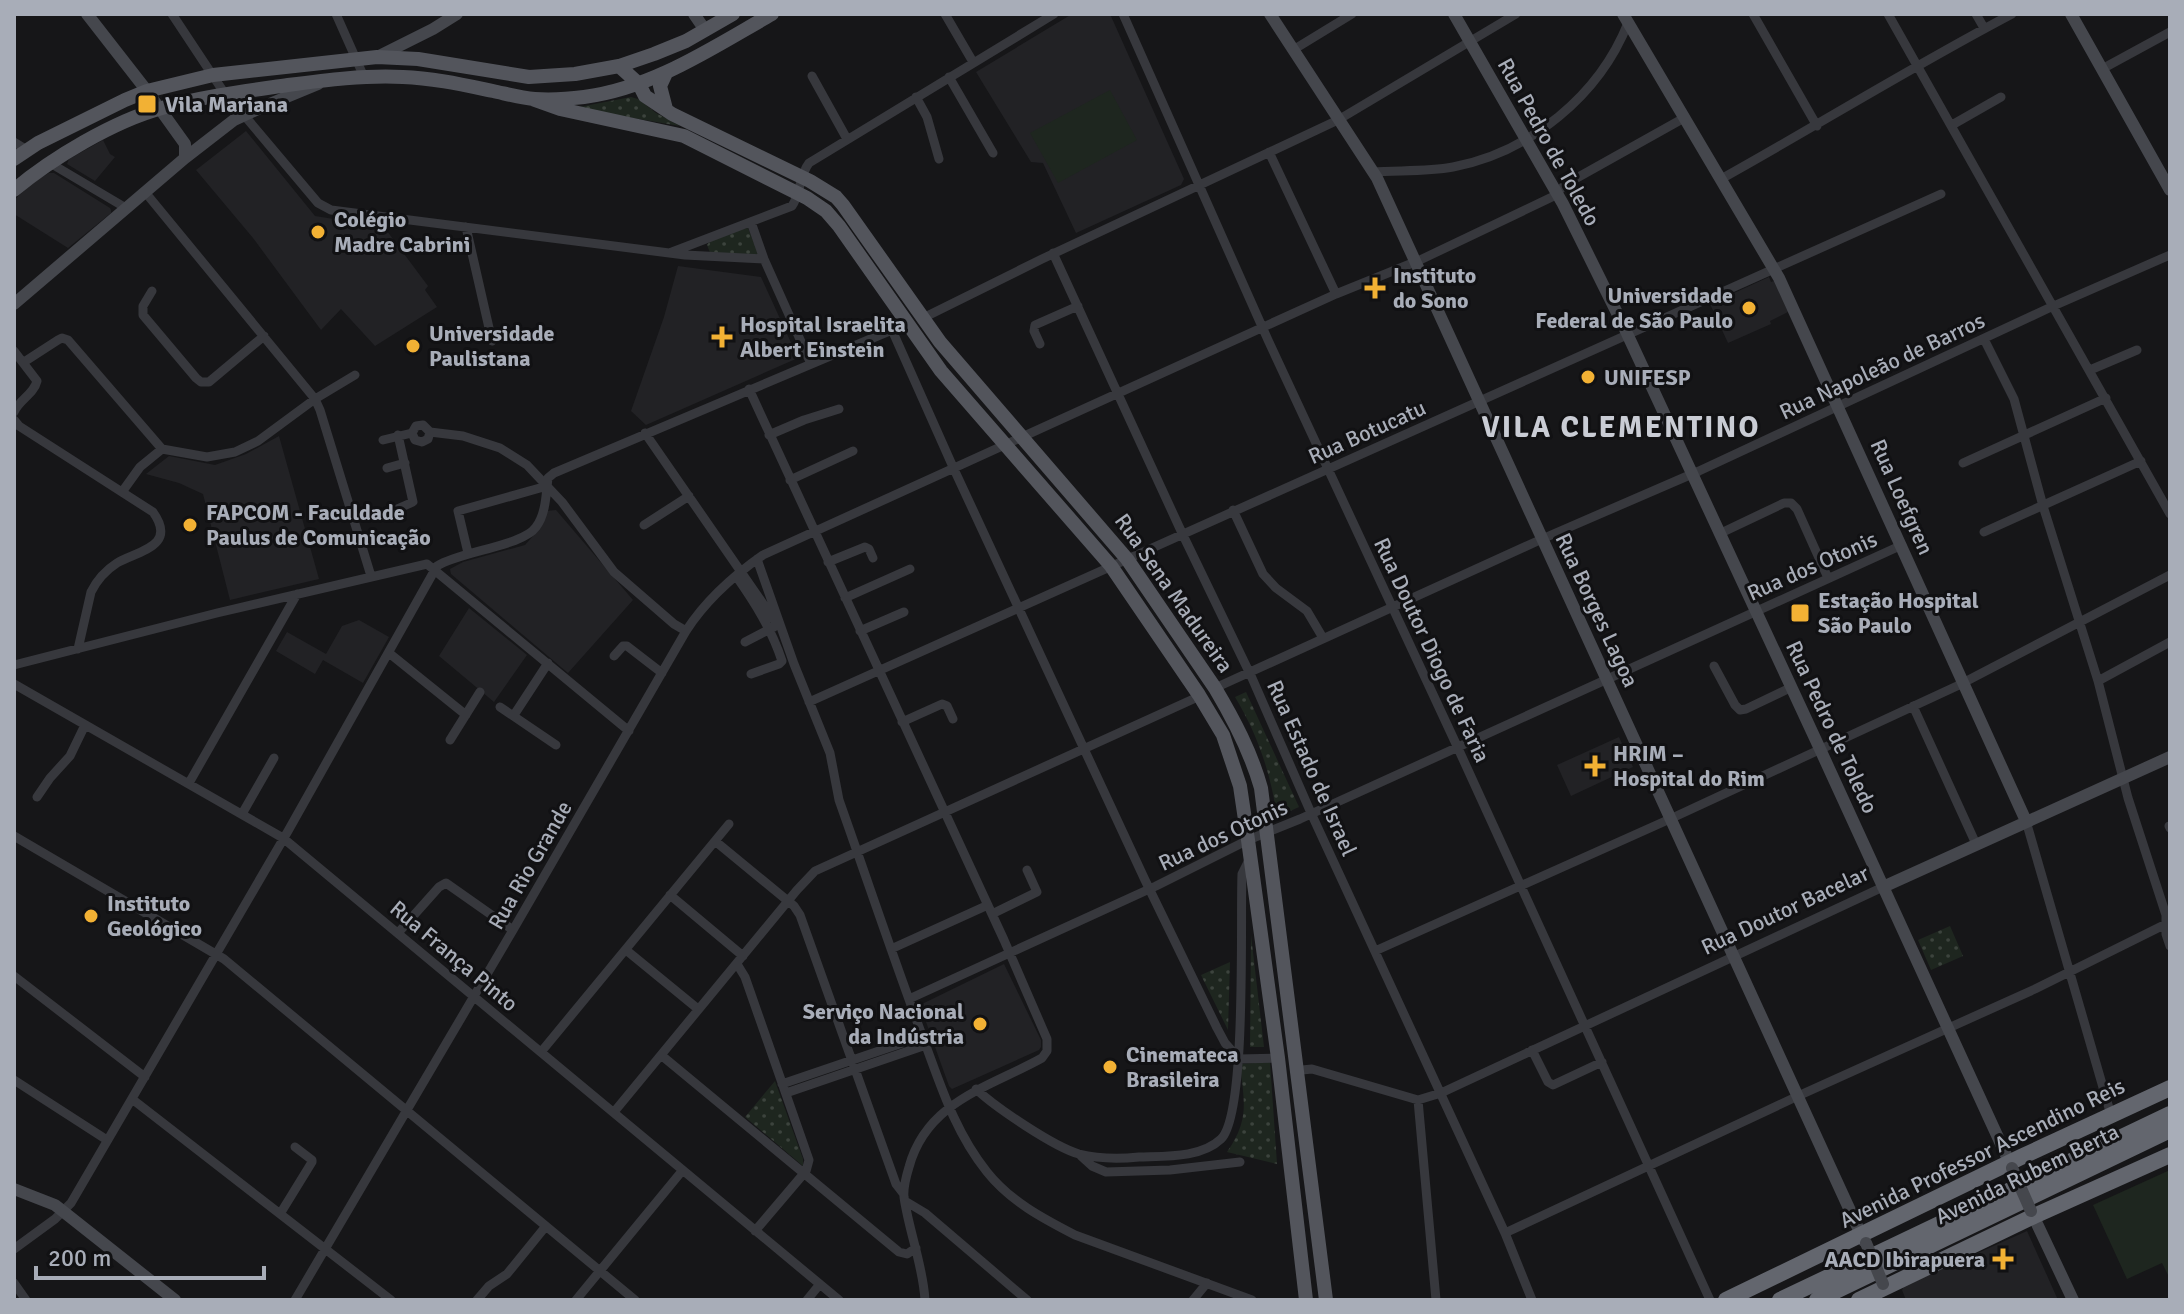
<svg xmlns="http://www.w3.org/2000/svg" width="2184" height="1314" viewBox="0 0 2184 1314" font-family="Signika,sans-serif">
	<defs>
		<pattern id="park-dots" width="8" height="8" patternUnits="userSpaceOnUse" patternTransform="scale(2)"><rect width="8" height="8" fill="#1e261f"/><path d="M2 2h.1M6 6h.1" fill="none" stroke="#3c433d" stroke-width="1.8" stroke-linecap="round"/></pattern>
	</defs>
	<rect width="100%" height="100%" fill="#161618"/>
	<path fill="#222225" d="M 1072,14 L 1110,14 L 1184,179 L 1181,185 L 1076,233 L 1043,163 L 1031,162 L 976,72 Z
		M 246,131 L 315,216 L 384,227 L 428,286 L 425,290 L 437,307 L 375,346 L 341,309 L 321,330 L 253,238 L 196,170 Z
		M 103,140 L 110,154 L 115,157 L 95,181 L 67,164 L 69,159 Z
		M 49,173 L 54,173 L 110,208 L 111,210 L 111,213 L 68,248 L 14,214 L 14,200 L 33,182 Z
		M 678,266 L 761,277 L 798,358 L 646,425 L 631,411 L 664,317 Z
		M 1769,277 L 1771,282 L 1774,281 L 1788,312 L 1770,321 L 1771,324 L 1728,343 L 1710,304 Z
		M 279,436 L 319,579 L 230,600 L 203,494 L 179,483 L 146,474 L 169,456 L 215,465 L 246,454 Z
		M 556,510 L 633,600 L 568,673 L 451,574 L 450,569 L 463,562 L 525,545 L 533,536 L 546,511 Z
		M 469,608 L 527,655 L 494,702 L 439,656 Z
		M 359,620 L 389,637 L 363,683 L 323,660 L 315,674 L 276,651 L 287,632 L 326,654 L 342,626 Z
		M 1619,737 L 1633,767 L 1571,796 L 1557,765 Z
		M 1004,964 L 1041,1040 L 1041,1047 L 1039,1050 L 952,1089 L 949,1086 L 921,1008 L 922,1004 Z
		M 2027,1231 L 2058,1300 L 1906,1300 L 1902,1290 L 1904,1286 Z"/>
	<path fill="url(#park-dots)" d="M 631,97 L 638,99 L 656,113 L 680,126 L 574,108 Z
		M 748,228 L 759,256 L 711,255 L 707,245 L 714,236 Z
		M 1246,692 L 1299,807 L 1277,817 C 1271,774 1258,735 1235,697 Z
		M 1950,926 L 1963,956 L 1931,970 L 1918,940 Z
		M 1251,935 L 1264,1047 L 1250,1047 Z
		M 1230,962 L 1228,1030 L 1201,975 Z
		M 1270,1062 L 1277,1164 L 1227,1152 C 1250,1119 1244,1102 1240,1064 Z
		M 775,1081 L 803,1159 L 803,1166 L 745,1117 Z"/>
	<path fill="#1e261f" d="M 1110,90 L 1137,140 L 1058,183 L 1030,133 Z
		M 2170,1170 L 2170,1279 L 2162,1263 L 2127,1279 L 2093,1205 Z"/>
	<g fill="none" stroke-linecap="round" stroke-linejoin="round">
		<path stroke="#37383d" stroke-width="9" d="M 172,14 L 225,94
			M 336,14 L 364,77
			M 945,14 L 973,62
			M 1123,14 L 1268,340 L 1457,746 L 1710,1300
			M 1753,14 L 1817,126
			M 1888,14 L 2170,514
			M 1976,14 L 1984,28
			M 1293,50 L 1352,14
			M 2102,69 L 2170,32
			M 812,76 L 847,139
			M 949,77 L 993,153
			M 916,97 L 927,117 L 939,159
			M 244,115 L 318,203 L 331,210 L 685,255 L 764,259
			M 1952,125 L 2001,97
			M 14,142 L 27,150
			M 1269,152 L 1336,294
			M 50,163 L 126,208
			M 1372,172 C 1399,170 1426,172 1453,167 C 1530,152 1599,96 1628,23
			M 1721,179 C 1818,125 1913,66 2012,14
			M 145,192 L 315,399 L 320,410 L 371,576
			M 751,222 L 764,259 L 811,364
			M 466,227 L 492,341
			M 672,252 L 792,206 C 801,193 799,176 809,163 L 1054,14
			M 1053,253 L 1182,533 L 1252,678 L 1311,813 L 1505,1233 L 1532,1300
			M 152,291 L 143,306 L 143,315 L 196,378 L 201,382 L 209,382 L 264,336
			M 923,318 L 1042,259 L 1338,120 L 1516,14
			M 892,330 L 953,467 L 1145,880 L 1217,1028 L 1225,1043 L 1239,1059
			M 1984,339 L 2014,399 L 2043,506 L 2098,681 L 2128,798 L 2166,915 L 2166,934 L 2170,946
			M 1040,344 L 1034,331 L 1035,325 L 1078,306
			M 14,351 L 37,381 C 34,394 19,400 14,412
			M 24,362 L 58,340 L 62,338 L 68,340 L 162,449
			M 2090,370 L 2137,350
			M 749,389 L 1004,940 L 1047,1039 L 1047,1051 L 1042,1058 C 990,1087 927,1101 909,1167 C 906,1177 903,1188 904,1197 C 909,1232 923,1265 925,1300
			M 14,420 L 19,426 L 153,512 C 178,547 137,551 117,563 C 106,570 97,580 91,592 L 78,649
			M 412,433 L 415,440 L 422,442 L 428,439 L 430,432
			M 645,433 L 775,621
			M 769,435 L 804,420 L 839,409
			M 383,440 L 412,433 L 416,426 L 423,425 L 430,432 L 463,436 L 500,448 L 527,465 L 562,502 L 614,572 L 674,624 L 686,631
			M 1963,463 L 2106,398
			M 387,468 L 405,463
			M 790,480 L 853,451
			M 122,492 L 140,467 L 162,449 L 207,457 L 235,452 L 258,441 L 315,399 L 355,375
			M 397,509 L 413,502 L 398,435
			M 1233,510 L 1263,574 L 1276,588 L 1307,611 L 1323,638
			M 644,525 L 689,496
			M 1984,532 L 2141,461
			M 1721,533 L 1784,503 L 1791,503 L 1797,509 L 1828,578
			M 468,553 L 458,511 L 547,486
			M 757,559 L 794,664 L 830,753 L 839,800 C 867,879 893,957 922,1035 C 940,1083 954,1131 987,1172 C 1010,1201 1042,1218 1075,1235 L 1252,1300
			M 828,562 L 865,547 L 869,549 L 873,558
			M 736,576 C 755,603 772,630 782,661 L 779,664 L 751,674
			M 845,598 L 910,569
			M 860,631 L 904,612
			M 745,642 L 774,627
			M 389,653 L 466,715
			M 614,656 L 623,646 L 627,646 L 662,673
			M 14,665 L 217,613 L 427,564 L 629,731
			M 1714,666 L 1735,705 L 1740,710 L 1746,709 L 1792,687
			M 2098,681 L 2170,642
			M 14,684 L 283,838 L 839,1300
			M 1215,688 L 1542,539 L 1699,471 L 2049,308 L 2170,255
			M 809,702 L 1941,194
			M 1913,706 L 1976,844
			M 500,707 L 556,745
			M 514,715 L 548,663
			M 902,722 L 942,704 L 947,706 L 953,719
			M 450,740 L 480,692
			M 189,783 L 297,594
			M 37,797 L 50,778 L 70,756 L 85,725
			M 242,814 L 274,758
			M 2026,821 L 2111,1115
			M 2169,826 L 2170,828
			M 14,836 L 224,959 L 635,1300
			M 715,841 L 794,906 L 800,915 L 896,1184 L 903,1193
			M 670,895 L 743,956
			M 992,914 L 1037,892 L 1027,870
			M 398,933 L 439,887 L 446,883 L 513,930
			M 891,949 L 988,905
			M 626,950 L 698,1009
			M 1375,951 L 1670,819 L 1957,686 L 2170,575
			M 737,964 L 745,977 L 809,1160 L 806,1171 L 755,1231
			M 14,976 L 145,1077
			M 909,999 L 1156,886 L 1248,840 L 1300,819 L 1902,545
			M 1532,1050 L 1548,1082 L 1553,1085 L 1602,1062
			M 541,1052 L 729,824
			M 661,1055 L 899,1252 L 907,1254 L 916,1248
			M 1239,1059 L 1278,1058
			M 1296,1074 L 1302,1070 L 1312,1069 L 1418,1100
			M 14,1080 L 107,1140
			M 782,1084 L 923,1036
			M 976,1089 C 995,1107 1054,1147 1079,1154 C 1099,1159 1119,1159 1139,1157 C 1166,1156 1201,1158 1221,1139 C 1247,1114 1240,919 1242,874 L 1251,856
			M 786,1093 L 926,1045
			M 132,1099 L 391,1300
			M 1418,1100 L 1441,1093 L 1883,887
			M 1418,1100 L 1436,1300
			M 614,1112 L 797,890 L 815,871 L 1200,696
			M 1081,1156 L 1092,1166 L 1106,1172 L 1170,1170 L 1240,1162
			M 905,1201 L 925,1213 L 1027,1300
			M 280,1214 L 312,1162 L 312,1160 L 295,1147
			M 1505,1233 L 1798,1096 L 2035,989 L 2170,922
			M 14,1249 L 55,1219 L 71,1203 L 288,831 L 437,566 C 461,551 523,546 536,527 C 546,514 546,494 548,478 L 554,473 L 906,324
			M 14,1283 L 26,1300
			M 295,1300 L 513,930 L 686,631 C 706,600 733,576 763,555 L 1336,294 L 1420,260 L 1552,197 L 1566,184 L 1684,118
			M 477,1300 L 489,1286 L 507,1274 L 546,1226
			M 576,1300 L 682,1171
			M 807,1300 L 820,1284
			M 1193,1300 L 1207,1283"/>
		<path stroke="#45474d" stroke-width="12" d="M 87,14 L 147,91 L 185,144 L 185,158
			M 694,14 L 705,30
			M 1270,14 L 1377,178 L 1864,1241
			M 1454,14 L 1563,204 L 1624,327 L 1820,749 L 2012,1168
			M 1623,14 L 1779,278 L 2026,821
			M 2071,14 L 2170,190
			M 377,57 L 433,29 L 457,14
			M 14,304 L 185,158 L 234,120 L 260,108 L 318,84
			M 1883,887 L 2170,757
			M 14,1189 L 55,1205 L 175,1300
			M 2031,1211 L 2073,1300"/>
		<path stroke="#53555c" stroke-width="14" d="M 619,66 L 639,84 L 645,96 L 672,114 L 810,181 L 836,197 L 843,205 L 940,342 L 1127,559 L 1215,688 C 1234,720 1251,752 1261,788 L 1326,1300
			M 666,73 L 660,86 L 666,109
			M 532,99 L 560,109 L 684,136 L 807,198 L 826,211 L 839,226 L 941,371 L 1111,566 L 1199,695 L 1223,735 L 1240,786 L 1248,840 L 1278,1058 L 1306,1300
			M 14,159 L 38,143 L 125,100 L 147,91 L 213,75 L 377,57 L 418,59 L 529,77 L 575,74 L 619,66 L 654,54 L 686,41 L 733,14
			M 14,190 C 52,158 114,121 162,108 C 204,96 246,91 288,85 C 326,80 365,75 403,77 C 433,78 464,85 493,91 C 507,94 521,98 535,99 C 551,100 568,99 584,97 C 653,88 712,48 772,14"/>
		<path stroke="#63666e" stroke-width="16" d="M 1726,1300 L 2021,1157 L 2170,1088
			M 1780,1300 L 2170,1114
			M 1817,1300 L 2170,1130
			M 1859,1300 L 2034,1216 L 2170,1155"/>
		<path stroke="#45474d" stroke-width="12" d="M 2012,1168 L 2031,1211
			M 1866,1243 L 1883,1284"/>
	</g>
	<g fill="#f2b134" stroke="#111113" stroke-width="3">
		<rect x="137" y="94" width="20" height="20" rx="4"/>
		<circle cx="318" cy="232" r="8"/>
		<path d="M1371 276h8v8h8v8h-8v8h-8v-8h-8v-8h8z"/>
		<circle cx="1749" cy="308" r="8"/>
		<path d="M718 325h8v8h8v8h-8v8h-8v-8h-8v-8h8z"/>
		<circle cx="413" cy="346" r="8"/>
		<circle cx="1588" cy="377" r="8"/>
		<circle cx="190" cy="525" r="8"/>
		<rect x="1790" y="603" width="20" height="20" rx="4"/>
		<path d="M1591 754h8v8h8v8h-8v8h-8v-8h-8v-8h8z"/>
		<circle cx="91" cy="916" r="8"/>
		<circle cx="980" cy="1024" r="8"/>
		<circle cx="1110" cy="1067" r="8"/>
		<path d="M1999 1247h8v8h8v8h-8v8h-8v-8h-8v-8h8z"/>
	</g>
	<g text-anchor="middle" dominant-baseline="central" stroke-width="6" stroke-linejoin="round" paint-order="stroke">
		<g font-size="22" font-weight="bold" fill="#a8adb8" stroke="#111113" text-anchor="start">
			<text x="165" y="104">Vila Mariana</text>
			<text x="334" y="219">Colégio<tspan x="334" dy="25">Madre Cabrini</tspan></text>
			<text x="1393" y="275">Instituto<tspan x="1393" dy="25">do Sono</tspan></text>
			<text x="1733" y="295" text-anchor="end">Universidade<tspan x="1733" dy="25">Federal de São Paulo</tspan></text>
			<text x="740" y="324">Hospital Israelita<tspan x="740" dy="25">Albert Einstein</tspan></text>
			<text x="429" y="333">Universidade<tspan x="429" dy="25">Paulistana</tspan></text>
			<text x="1604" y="377">UNIFESP</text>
			<text x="206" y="512">FAPCOM - Faculdade<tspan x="206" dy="25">Paulus de Comunicação</tspan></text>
			<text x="1818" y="600">Estação Hospital<tspan x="1818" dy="25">São Paulo</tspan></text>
			<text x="1613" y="753">HRIM –<tspan x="1613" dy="25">Hospital do Rim</tspan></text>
			<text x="107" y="903">Instituto<tspan x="107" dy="25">Geológico</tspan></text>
			<text x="964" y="1011" text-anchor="end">Serviço Nacional<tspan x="964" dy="25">da Indústria</tspan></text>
			<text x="1126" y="1054">Cinemateca<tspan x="1126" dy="25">Brasileira</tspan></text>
			<text x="1985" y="1259" text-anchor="end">AACD Ibirapuera</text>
		</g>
		<g font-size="22" fill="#a8adb8" stroke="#111113">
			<text transform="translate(1549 142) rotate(61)">Rua Pedro de Toledo</text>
			<text transform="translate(1882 366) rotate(-25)">Rua Napoleão de Barros</text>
			<text transform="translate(1367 432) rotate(-24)">Rua Botucatu</text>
			<text transform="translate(1902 497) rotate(66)">Rua Loefgren</text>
			<text transform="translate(1812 566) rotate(-24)">Rua dos Otonis</text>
			<text transform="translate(1174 593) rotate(55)">Rua Sena Madureira</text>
			<text transform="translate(1597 610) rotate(65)">Rua Borges Lagoa</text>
			<text transform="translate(1432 650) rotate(65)">Rua Doutor Diogo de Faria</text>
			<text transform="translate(1832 727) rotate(65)">Rua Pedro de Toledo</text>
			<text transform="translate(1312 768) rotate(66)">Rua Estado de Israel</text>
			<text transform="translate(1223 835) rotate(-25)">Rua dos Otonis</text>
			<text transform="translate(530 865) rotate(-60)">Rua Rio Grande</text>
			<text transform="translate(1785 910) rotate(-25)">Rua Doutor Bacelar</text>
			<text transform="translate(454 956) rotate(40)">Rua França Pinto</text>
			<text transform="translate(1982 1153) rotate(-26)">Avenida Professor Ascendino Reis</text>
			<text transform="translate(2027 1174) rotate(-26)">Avenida Rubem Berta</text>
		</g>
		<g font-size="30" font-weight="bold" letter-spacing="2" fill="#c9ccd4" stroke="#111113">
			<text x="1621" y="427">VILA CLEMENTINO</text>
		</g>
	</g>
	<rect width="2184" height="1314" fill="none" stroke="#a8adb8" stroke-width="32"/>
	<path d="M36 1266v12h228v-12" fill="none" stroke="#a8adb8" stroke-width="4"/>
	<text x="48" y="1266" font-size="24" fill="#a8adb8" stroke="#111113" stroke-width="6" paint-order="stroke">200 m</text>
</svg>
